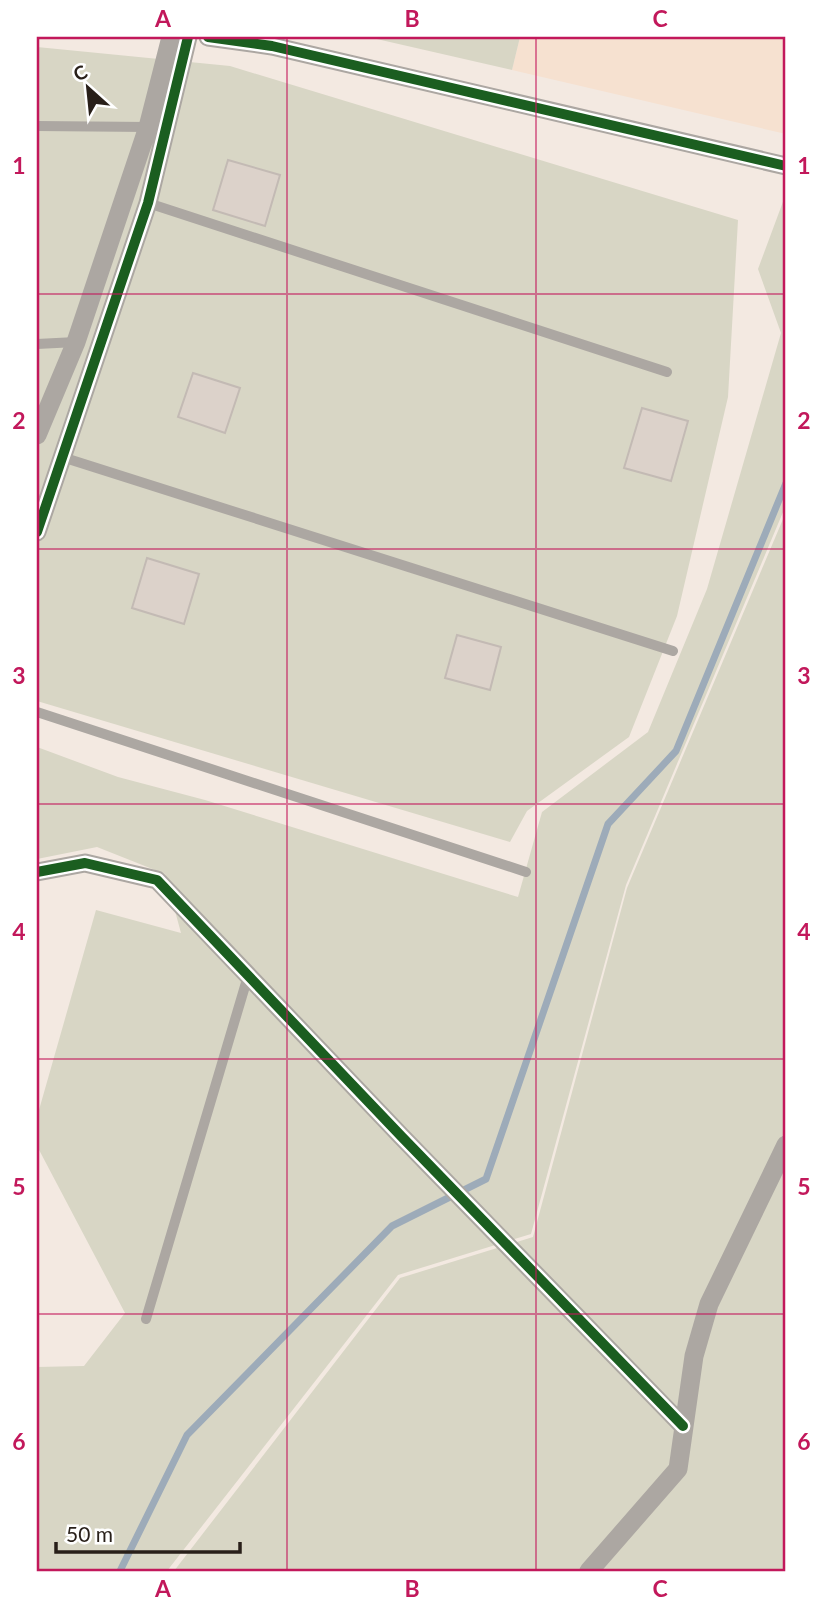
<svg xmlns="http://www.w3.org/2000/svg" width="823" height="1608" viewBox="0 0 823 1608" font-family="Lato,sans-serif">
	<rect width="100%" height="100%" fill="#f3e9e1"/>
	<path fill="#f6e1d0" d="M 520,37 L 786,37 L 786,134 L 512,70 Z"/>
	<path fill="#d8d6c5" d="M 368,37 L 520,37 L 512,70 Z
		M 37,47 L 230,66 L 738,220 L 728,397 L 677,616 L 629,737 L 527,811 L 510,842 L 37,701 Z
		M 784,199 L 786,199 L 786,505 L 626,885 L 531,1234 L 398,1275 L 167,1571 L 37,1571 L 37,1367 L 84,1366 L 125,1313 L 37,1146 L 37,1117 L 96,910 L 181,933 L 165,874 L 97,847 L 37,859 L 37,747 L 118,777 L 205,800 L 518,897 L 542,812 L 648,732 L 707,589 L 781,333 L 758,269 Z
		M 786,512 L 786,1571 L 174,1571 L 400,1278 L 533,1237 L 627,888 Z"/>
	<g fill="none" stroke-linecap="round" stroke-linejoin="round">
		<path stroke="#9dabb9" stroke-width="7" d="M 120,1571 L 187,1435 L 392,1226 L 486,1179 L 608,824 L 676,751 L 786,483"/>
	</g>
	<path fill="#dcd2ca" stroke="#c3bab4" stroke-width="2" d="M 228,160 L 280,175 L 265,226 L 213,210 Z
		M 193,373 L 240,388 L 225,433 L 178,417 Z
		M 642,408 L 688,421 L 671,481 L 624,468 Z
		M 147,558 L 199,574 L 184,624 L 132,608 Z
		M 457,635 L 501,647 L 490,690 L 445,678 Z"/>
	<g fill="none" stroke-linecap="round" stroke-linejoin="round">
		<path stroke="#aca7a2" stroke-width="10" d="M 37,126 L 148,127
			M 148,203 L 667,372
			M 37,344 L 76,342
			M 62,457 L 673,651
			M 37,712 L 526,872
			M 146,1319 L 248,976"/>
		<path stroke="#aca7a2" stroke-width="19" d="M 208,37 L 272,46 L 786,166
			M 37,435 L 76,342 L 148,127 L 171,37
			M 37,532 L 148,203 L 188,37
			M 37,872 L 85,863 L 157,880 L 402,1137 L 683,1426
			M 589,1571 L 678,1469 L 694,1356 L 709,1304 L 786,1145"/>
		<defs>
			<path id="cycleway" d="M 208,37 L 272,46 L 786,166
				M 37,532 L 148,203 L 188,37
				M 37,872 L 85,863 L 157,880 L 402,1137 L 683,1426"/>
		</defs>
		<use href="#cycleway" stroke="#fff" stroke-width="15"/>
		<use href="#cycleway" stroke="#1b5e20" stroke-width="10"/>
	</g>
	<path fill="none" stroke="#c2185b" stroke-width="2" stroke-opacity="0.55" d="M 287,37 L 287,1571M 536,37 L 536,1571M 37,294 L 786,294M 37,549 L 786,549M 37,804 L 786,804M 37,1059 L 786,1059M 37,1314 L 786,1314"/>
	<rect width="823" height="1608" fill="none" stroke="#ffffff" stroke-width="77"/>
	<g transform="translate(88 88) rotate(333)" stroke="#ffffff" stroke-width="5" paint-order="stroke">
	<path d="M0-5L12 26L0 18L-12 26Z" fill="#281f19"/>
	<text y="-10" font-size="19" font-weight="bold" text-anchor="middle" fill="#281f19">С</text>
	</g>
	<path d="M56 1542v10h184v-10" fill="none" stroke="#281f19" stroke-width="3.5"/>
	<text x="66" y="1542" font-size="21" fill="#281f19" stroke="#ffffff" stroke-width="5" paint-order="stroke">50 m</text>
	<rect x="38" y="38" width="746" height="1532" fill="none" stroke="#c2185b" stroke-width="2.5"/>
	<g font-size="23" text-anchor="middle" font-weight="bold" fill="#c2185b">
		<text x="163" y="27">A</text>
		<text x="412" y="27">B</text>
		<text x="660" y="27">C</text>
		<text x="19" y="174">1</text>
		<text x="804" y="174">1</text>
		<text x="19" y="429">2</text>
		<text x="804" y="429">2</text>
		<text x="19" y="684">3</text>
		<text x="804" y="684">3</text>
		<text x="19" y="940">4</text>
		<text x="804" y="940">4</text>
		<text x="19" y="1195">5</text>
		<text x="804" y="1195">5</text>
		<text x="19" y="1450">6</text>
		<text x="804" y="1450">6</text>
		<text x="163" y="1597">A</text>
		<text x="412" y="1597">B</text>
		<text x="660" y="1597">C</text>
	</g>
</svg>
